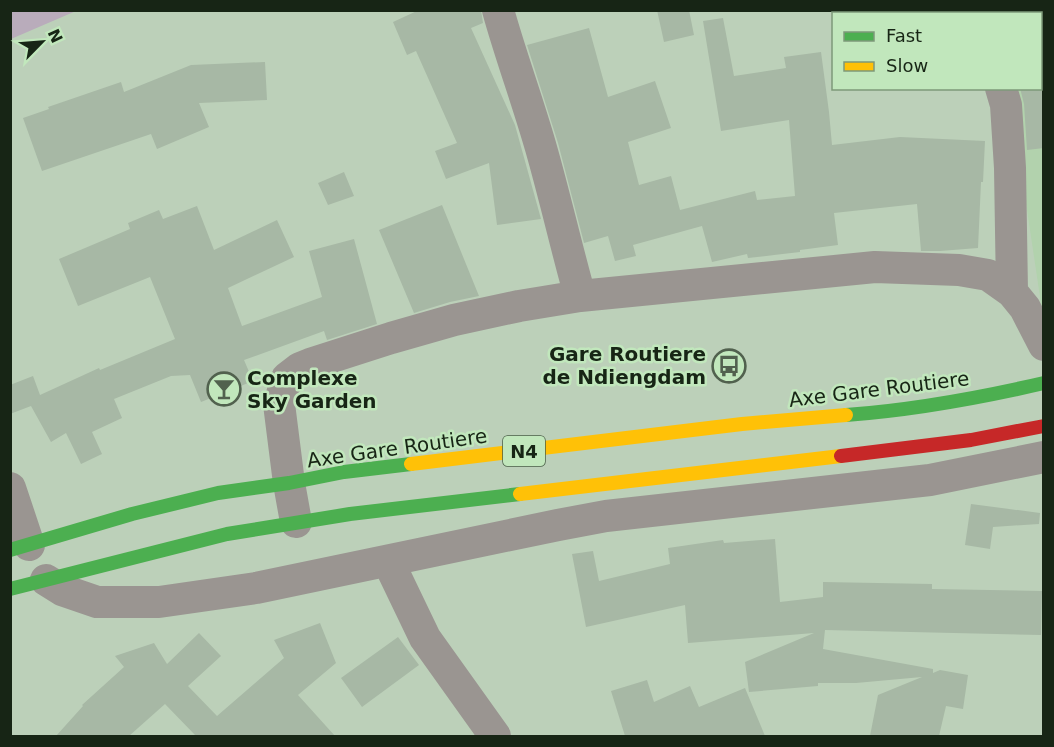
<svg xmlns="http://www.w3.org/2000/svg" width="1054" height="747" viewBox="0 0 1054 747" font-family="'DejaVu Sans',sans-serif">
	<rect width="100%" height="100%" fill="#bcd0b9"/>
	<path fill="#b2d2ad" d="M 1010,11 L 1043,11 L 1043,317 L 1009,89 L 1040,88 L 1040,14 L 1009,13 Z"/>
	<path fill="#b9acbb" d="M 11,10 L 76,10 L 76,11 L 11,39 Z"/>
	<path fill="#a7b8a5" d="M 419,10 L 481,10 L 483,23 L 471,28 L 515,125 L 541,219 L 497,225 L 489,163 L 446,179 L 435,151 L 457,143 L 416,51 L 407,55 L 393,22 Z
		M 657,10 L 689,10 L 694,35 L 664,42 Z
		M 723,18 L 734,76 L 786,68 L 784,57 L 821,52 L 829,112 L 832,145 L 900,137 L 985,141 L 983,182 L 981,182 L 978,248 L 940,251 L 921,251 L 917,204 L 834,213 L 838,245 L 800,250 L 800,252 L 748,258 L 747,254 L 712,262 L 702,226 L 633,245 L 636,256 L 615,261 L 608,236 L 584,243 L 558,143 L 527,45 L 589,28 L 608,97 L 655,81 L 671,128 L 628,142 L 639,185 L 671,176 L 680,210 L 755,191 L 757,200 L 795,196 L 789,120 L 721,131 L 703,21 Z
		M 265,62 L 267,100 L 199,103 L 209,127 L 157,149 L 151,134 L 42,171 L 23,118 L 49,109 L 48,107 L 121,82 L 124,92 L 191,65 Z
		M 1020,88 L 1044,88 L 1044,148 L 1027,150 L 1024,104 Z
		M 344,172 L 354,196 L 328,205 L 318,183 Z
		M 442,205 L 479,296 L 450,302 L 414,313 L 379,230 Z
		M 197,206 L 214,250 L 277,220 L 294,257 L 228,288 L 242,326 L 322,297 L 309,251 L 354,239 L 377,324 L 327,340 L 324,331 L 244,360 L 253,381 L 201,402 L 190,375 L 171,376 L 114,399 L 122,418 L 92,432 L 102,454 L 81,464 L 66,433 L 51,442 L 31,406 L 10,414 L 10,385 L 33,376 L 40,395 L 99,368 L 100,370 L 175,339 L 150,277 L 78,306 L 59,259 L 130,229 L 128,223 L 159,210 L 163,219 Z
		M 971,504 L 1040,513 L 1039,524 L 993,527 L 990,549 L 965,545 Z
		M 775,539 L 780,602 L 823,597 L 823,582 L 932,584 L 932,589 L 1042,591 L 1041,635 L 825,630 L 823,649 L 933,669 L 933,673 L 940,670 L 968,675 L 963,709 L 946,706 L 939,736 L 870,736 L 878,695 L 922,677 L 856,683 L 818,683 L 818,686 L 749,692 L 745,662 L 814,633 L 688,643 L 685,605 L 586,627 L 572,554 L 593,551 L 599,581 L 670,564 L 668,548 L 723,540 L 724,543 Z
		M 320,623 L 336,663 L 298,695 L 335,736 L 193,736 L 195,735 L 165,704 L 129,736 L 56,736 L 83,706 L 82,705 L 124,667 L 115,656 L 154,643 L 167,664 L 199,633 L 221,656 L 188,686 L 217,716 L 284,658 L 274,640 Z
		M 398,637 L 419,665 L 362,707 L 341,678 Z
		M 647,680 L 654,702 L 690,686 L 699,707 L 745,688 L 765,736 L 625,736 L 611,691 Z"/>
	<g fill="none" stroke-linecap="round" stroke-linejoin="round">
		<path stroke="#9a9591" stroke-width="32" d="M 498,10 C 511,57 528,102 541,148 C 555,197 566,246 580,296
			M 1000,14 L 1001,10
			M 1001,88 L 1006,105 L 1010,168 L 1012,292
			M 10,488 L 29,545
			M 296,522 L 289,483 L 279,404 L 287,378 L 300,368 L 310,364 L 391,338 L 454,320 L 519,306 L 580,296 L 875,267 L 959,270 L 988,275 L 1012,292 L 1025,308 L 1044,345
			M 388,561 L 425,638 L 495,736
			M 46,580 L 62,590 L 97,602 L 159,602 L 256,588 L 558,525 L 606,516 L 930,480 L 1044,457"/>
		<path stroke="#4caf50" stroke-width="14" d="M 846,415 C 913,410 979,398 1044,383
			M 10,550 L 132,514 L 218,493 L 289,483 L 344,472 L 411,464
			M 10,589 L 227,534 L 350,514 L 520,494"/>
		<path stroke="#ffc107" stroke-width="14" d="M 411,464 L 742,424 L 846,415
			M 520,494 L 841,456"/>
		<path stroke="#c62828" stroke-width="14" d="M 841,456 L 971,440 L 1044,426"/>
	</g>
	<defs>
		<symbol id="bus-ring" viewBox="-11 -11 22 22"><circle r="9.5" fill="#c1e7bc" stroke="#51614e" stroke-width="1.5"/><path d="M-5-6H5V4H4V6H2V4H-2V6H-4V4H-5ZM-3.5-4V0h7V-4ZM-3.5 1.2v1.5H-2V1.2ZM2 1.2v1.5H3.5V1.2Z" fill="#51614e"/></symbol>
		<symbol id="bar-ring" viewBox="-11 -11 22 22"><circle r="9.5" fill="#c1e7bc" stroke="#51614e" stroke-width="1.5"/><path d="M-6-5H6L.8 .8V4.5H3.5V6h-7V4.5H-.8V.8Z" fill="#51614e"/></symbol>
	</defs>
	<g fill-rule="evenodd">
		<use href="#bus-ring" x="710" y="347" width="38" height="38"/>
		<use href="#bar-ring" x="205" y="370" width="38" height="38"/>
	</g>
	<g text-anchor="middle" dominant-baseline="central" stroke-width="5" stroke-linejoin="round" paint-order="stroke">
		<rect fill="#c1e7bc" stroke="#4a5f47" stroke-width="1.5" x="503" y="436" width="42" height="30" rx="4.5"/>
		<g font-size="18" font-weight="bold" fill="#172515">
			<text x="524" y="451">N4</text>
		</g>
		<g font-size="20" font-weight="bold" fill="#172515" stroke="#c1e7bc" text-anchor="end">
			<text x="706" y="354">Gare Routiere<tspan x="706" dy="23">de Ndiengdam</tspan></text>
			<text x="247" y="378" text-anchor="start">Complexe<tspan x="247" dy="23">Sky Garden</tspan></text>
		</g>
		<g font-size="20" fill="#172515" stroke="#c1e7bc">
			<text transform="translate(879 389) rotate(-7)">Axe Gare Routiere</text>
			<text transform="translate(397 448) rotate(-8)">Axe Gare Routiere</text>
		</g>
	</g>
	<rect width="1054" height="747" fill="none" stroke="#172515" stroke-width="24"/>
	<rect x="832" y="12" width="210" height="78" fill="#c1e7bc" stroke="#7d9979" stroke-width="1.5"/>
	<rect x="844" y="32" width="30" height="9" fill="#4caf50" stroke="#7d9979" stroke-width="1.5"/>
	<text x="886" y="42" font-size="18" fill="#172515">Fast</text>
	<rect x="844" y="62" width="30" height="9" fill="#ffc107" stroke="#7d9979" stroke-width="1.5"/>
	<text x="886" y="72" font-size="18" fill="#172515">Slow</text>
	<g transform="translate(42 42) rotate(65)" stroke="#c1e7bc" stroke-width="4.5" paint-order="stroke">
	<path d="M0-4.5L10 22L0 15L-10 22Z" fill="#172515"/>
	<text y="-9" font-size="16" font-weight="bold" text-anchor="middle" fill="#172515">N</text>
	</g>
</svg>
